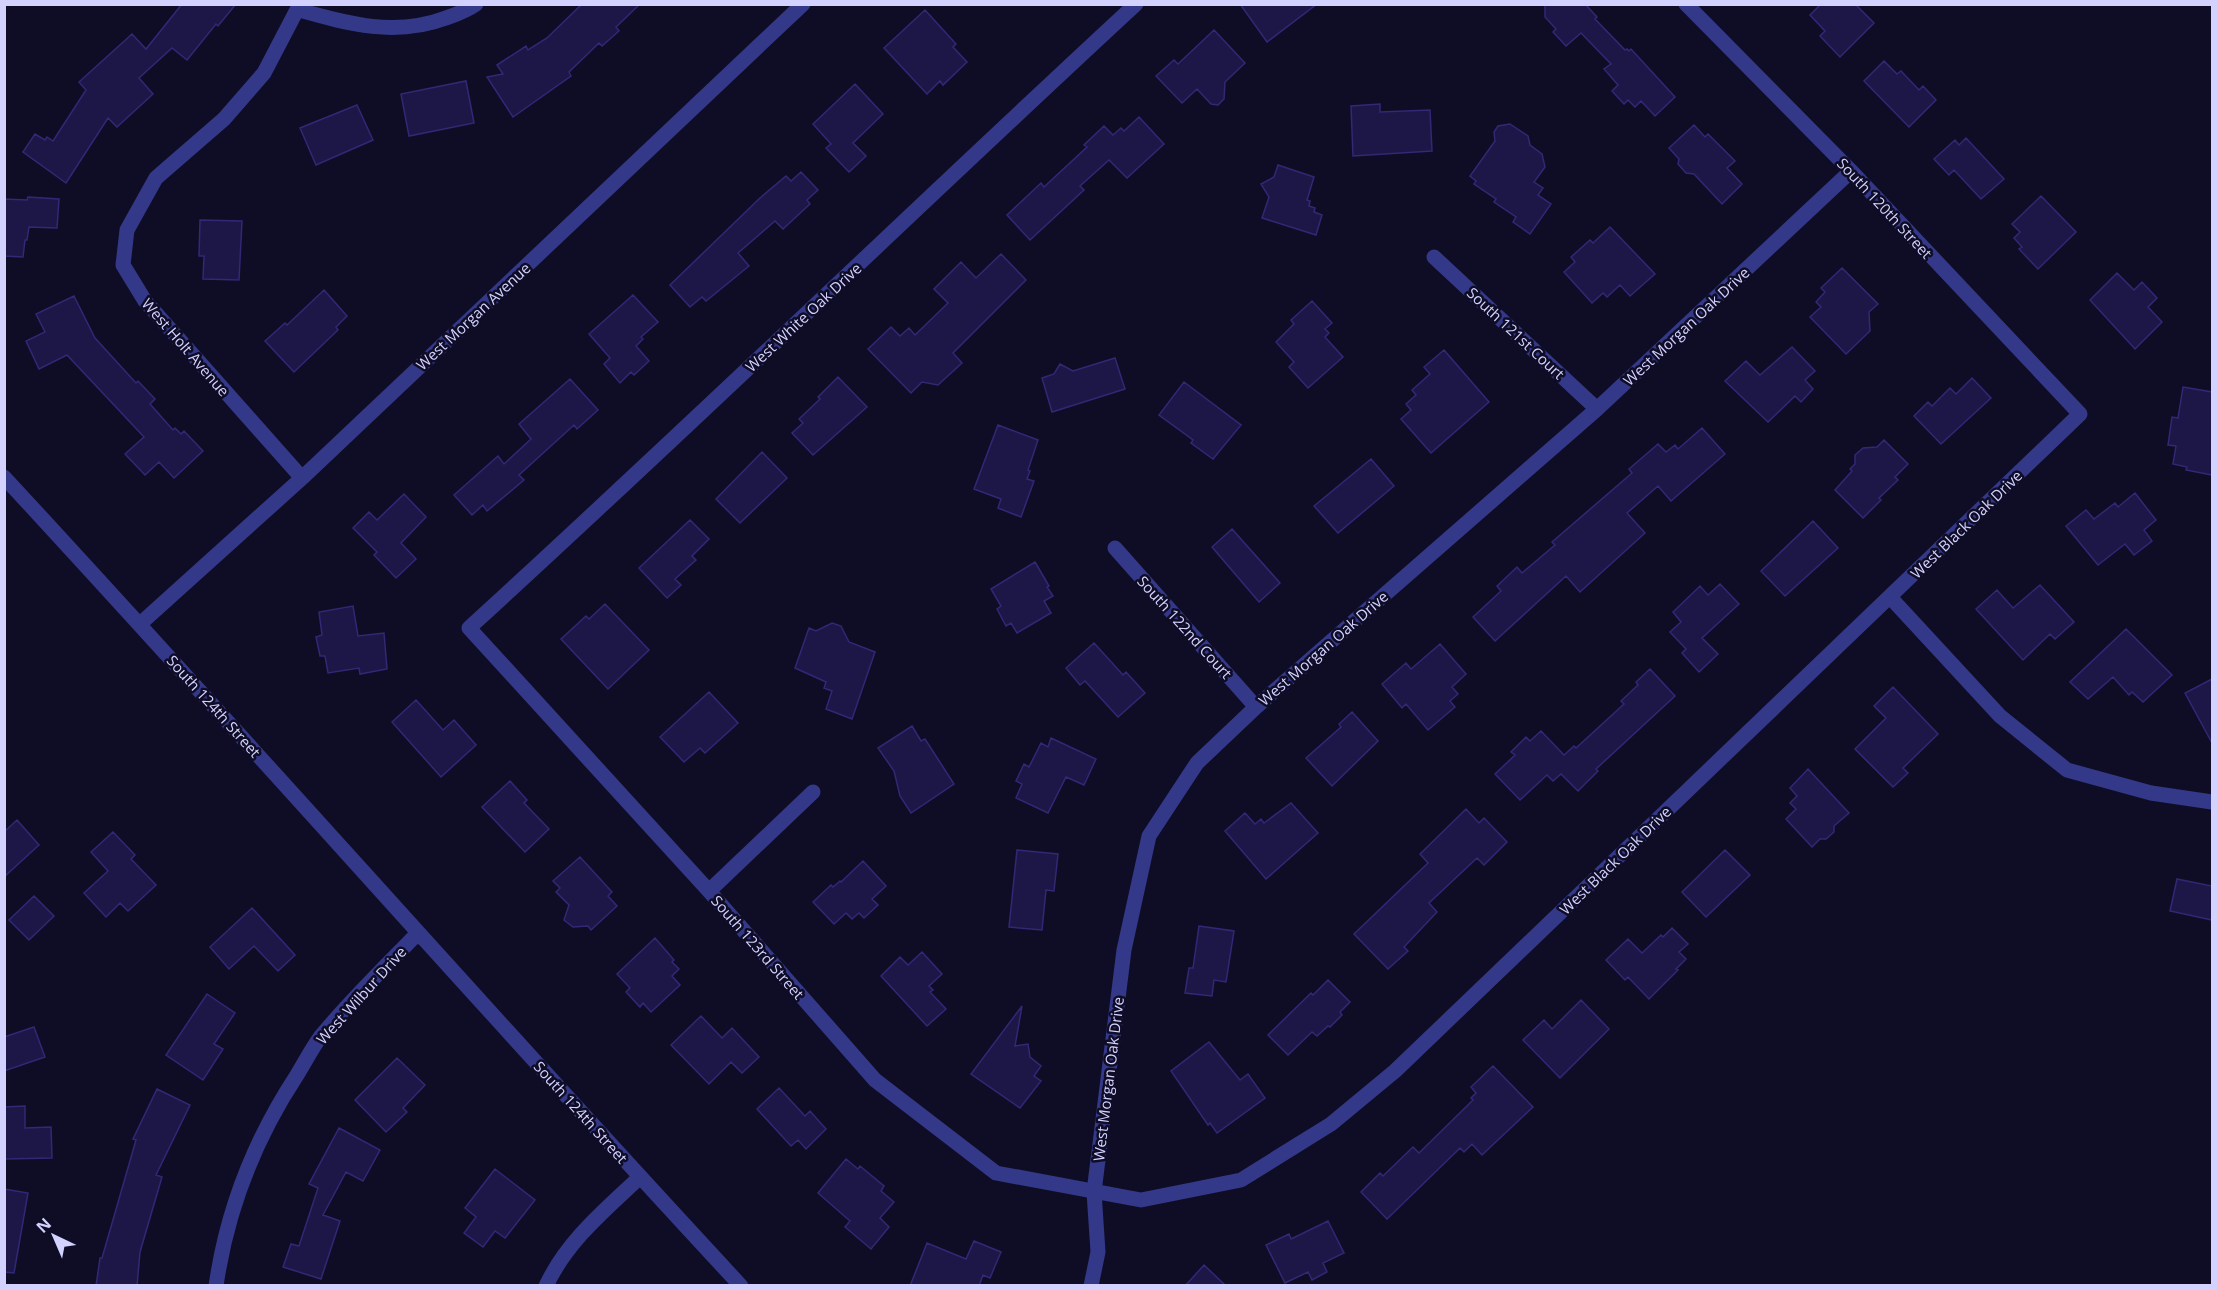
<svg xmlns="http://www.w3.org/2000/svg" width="2217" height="1290" viewBox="0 0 2217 1290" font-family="'Open Sans',sans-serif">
	<rect width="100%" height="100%" fill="#0f0d26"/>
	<path fill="#1d1748" stroke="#312876" stroke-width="1.5" d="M 182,4 L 236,4 L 218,26 L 216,24 L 187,60 L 172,48 L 139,78 L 153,94 L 117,127 L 108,118 L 66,183 L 23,152 L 35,134 L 45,140 L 47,137 L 53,141 L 86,90 L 79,82 L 132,34 L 146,49 Z
		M 582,4 L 640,4 L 616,27 L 619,31 L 602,46 L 599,43 L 569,72 L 571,76 L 513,117 L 487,77 L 503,74 L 497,65 L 526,46 L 528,50 L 547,38 Z
		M 1240,4 L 1317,4 L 1267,42 Z
		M 1545,4 L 1585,4 L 1597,17 L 1595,19 L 1625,50 L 1627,49 L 1629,51 L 1631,49 L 1675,97 L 1655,116 L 1641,101 L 1635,107 L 1628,100 L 1624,104 L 1612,91 L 1618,85 L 1604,69 L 1611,64 L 1581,33 L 1566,46 L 1553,32 L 1556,29 L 1545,17 Z
		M 1821,4 L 1855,4 L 1874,23 L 1840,57 L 1820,36 L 1825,31 L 1810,15 Z
		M 925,10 L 956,44 L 953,47 L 967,62 L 943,85 L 940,81 L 927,94 L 884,48 Z
		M 1214,30 L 1245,63 L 1225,82 L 1224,99 L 1218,105 L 1211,104 L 1197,89 L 1182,103 L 1156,76 L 1174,60 L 1178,64 Z
		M 1884,61 L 1897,74 L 1901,71 L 1919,90 L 1923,86 L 1936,100 L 1909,127 L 1864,81 Z
		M 466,81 L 474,123 L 409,136 L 401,94 Z
		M 855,84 L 883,114 L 853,143 L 866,156 L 849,172 L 826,148 L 831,144 L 813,124 Z
		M 1380,104 L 1380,112 L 1430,110 L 1432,151 L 1353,156 L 1351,106 Z
		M 357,105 L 373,140 L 316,165 L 300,128 Z
		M 1139,117 L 1164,144 L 1127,178 L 1109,160 L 1080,186 L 1084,190 L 1030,240 L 1007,215 L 1041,183 L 1044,187 L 1087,147 L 1084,145 L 1104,126 L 1113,135 L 1121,128 L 1124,131 Z
		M 1510,124 L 1528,136 L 1530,145 L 1542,154 L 1545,167 L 1534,182 L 1543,188 L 1538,195 L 1551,204 L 1530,234 L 1513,222 L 1516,217 L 1494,202 L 1496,199 L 1474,184 L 1476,181 L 1470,176 L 1495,141 L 1494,132 L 1498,126 Z
		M 1694,125 L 1705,137 L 1708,134 L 1735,161 L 1727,168 L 1742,184 L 1722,204 L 1694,174 L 1686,173 L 1678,164 L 1679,159 L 1669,148 Z
		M 1966,138 L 2004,179 L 1981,199 L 1954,170 L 1949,175 L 1934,159 L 1955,140 L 1959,145 Z
		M 1278,165 L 1314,177 L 1307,200 L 1310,201 L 1309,206 L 1315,208 L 1314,212 L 1322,215 L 1316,235 L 1262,218 L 1269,197 L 1261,184 L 1274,177 Z
		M 801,172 L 818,190 L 807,200 L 810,204 L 783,229 L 775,221 L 738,253 L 749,266 L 706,301 L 702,297 L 690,307 L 670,285 L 760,198 L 786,176 L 791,181 Z
		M 2041,196 L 2076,232 L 2038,269 L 2019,249 L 2022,247 L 2014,238 L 2020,232 L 2012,224 Z
		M 28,197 L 59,199 L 57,228 L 29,227 L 27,240 L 25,240 L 23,257 L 4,256 L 4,199 L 27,200 Z
		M 200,220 L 242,221 L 239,280 L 203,279 L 204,256 L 199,256 Z
		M 1610,227 L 1655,274 L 1630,296 L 1620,285 L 1607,297 L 1603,293 L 1592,303 L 1564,272 L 1575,262 L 1571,257 L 1590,240 L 1593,243 Z
		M 1001,254 L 1026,280 L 953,353 L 962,363 L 938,385 L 922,382 L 911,393 L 868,349 L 891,327 L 900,336 L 909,328 L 915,335 L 948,303 L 934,289 L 961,262 L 976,278 Z
		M 1842,268 L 1878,304 L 1869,312 L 1870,331 L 1846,354 L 1810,317 L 1821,307 L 1816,302 L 1825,292 L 1821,288 Z
		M 2117,273 L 2134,290 L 2142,282 L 2157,298 L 2148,307 L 2162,322 L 2135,349 L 2090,300 Z
		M 324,290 L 347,316 L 336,327 L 338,330 L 294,372 L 265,341 L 285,323 L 287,325 Z
		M 633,295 L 658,322 L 641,337 L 643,339 L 636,346 L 649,361 L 634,375 L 631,372 L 620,383 L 604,364 L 610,358 L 589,334 Z
		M 74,296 L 95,338 L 136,383 L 138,381 L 155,399 L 150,404 L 173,430 L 175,428 L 181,434 L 184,431 L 203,451 L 174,478 L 159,462 L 145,475 L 125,454 L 144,437 L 67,355 L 39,369 L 26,341 L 45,332 L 36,314 Z
		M 1312,301 L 1332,323 L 1325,329 L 1329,333 L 1325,337 L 1343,357 L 1308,388 L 1289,367 L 1294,362 L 1276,342 L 1294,324 L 1291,320 Z
		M 1792,347 L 1815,371 L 1805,380 L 1813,389 L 1801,402 L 1795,396 L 1768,422 L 1725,381 L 1746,361 L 1760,375 Z
		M 1444,350 L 1489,402 L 1431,453 L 1401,419 L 1411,410 L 1406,404 L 1416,395 L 1412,390 L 1430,374 L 1424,367 Z
		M 1115,358 L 1125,389 L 1052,412 L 1042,378 L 1054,374 L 1060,364 L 1073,371 Z
		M 838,377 L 867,407 L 813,455 L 792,433 L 803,423 L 799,419 L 820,399 L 818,397 Z
		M 1972,378 L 1991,398 L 1941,444 L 1914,416 L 1928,402 L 1932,406 L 1950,388 L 1956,394 Z
		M 570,379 L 598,410 L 577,429 L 574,425 L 519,475 L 524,480 L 487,511 L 483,505 L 472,515 L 454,495 L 498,456 L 504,464 L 531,439 L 519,424 Z
		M 1184,382 L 1241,425 L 1213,459 L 1191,443 L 1193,440 L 1159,415 Z
		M 2183,387 L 2212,392 L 2212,475 L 2186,470 L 2187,467 L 2173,464 L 2176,446 L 2168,445 L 2172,417 L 2178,418 Z
		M 998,425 L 1038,440 L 1028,470 L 1030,471 L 1027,479 L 1034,481 L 1021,517 L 998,508 L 1001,499 L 974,489 Z
		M 1702,428 L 1725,454 L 1671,501 L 1658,486 L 1627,513 L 1645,533 L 1580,592 L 1566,576 L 1495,641 L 1473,617 L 1501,591 L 1497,586 L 1517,567 L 1522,573 L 1555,545 L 1552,542 L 1632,473 L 1629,469 L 1658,444 L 1666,452 L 1675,445 L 1678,449 Z
		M 1884,440 L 1908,464 L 1895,477 L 1898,480 L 1879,498 L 1881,500 L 1863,518 L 1835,490 L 1852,471 L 1850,469 L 1855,464 L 1855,455 L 1863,448 L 1877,447 Z
		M 762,452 L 787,478 L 740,523 L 716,499 Z
		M 1371,459 L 1394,486 L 1338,533 L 1314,506 Z
		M 2135,493 L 2156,520 L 2144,530 L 2152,541 L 2134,555 L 2125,544 L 2098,565 L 2066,526 L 2086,510 L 2094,519 L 2115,503 L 2118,507 Z
		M 404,494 L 426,517 L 401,543 L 416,559 L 396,578 L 374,555 L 377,552 L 353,528 L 369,512 L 377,520 Z
		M 690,520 L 709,539 L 692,556 L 696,560 L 675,579 L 681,585 L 667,598 L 639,568 Z
		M 1813,521 L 1838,548 L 1785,596 L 1761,571 Z
		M 1232,529 L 1280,583 L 1259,602 L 1212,547 Z
		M 1035,562 L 1049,586 L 1047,587 L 1053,596 L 1044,601 L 1051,613 L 1017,633 L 1011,623 L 1006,626 L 997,609 L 1001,606 L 991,589 Z
		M 1720,584 L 1739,604 L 1702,638 L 1718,654 L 1699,672 L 1682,653 L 1686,649 L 1670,632 L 1681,622 L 1673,612 L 1700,586 L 1708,595 Z
		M 2040,585 L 2074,622 L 2055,639 L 2050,634 L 2023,660 L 1976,609 L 1997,590 L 2013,608 Z
		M 605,604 L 649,650 L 608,689 L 561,639 L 586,616 L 589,619 Z
		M 353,606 L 358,636 L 384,633 L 387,669 L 360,674 L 359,668 L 328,673 L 325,656 L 320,656 L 316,637 L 322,635 L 319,612 Z
		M 832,623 L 841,626 L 849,642 L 875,652 L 852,719 L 826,709 L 832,691 L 824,688 L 826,682 L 795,668 L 809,628 L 816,631 Z
		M 2126,629 L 2172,675 L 2143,702 L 2132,692 L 2129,695 L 2113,677 L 2088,699 L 2070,682 Z
		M 1094,643 L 1123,675 L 1126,672 L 1145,693 L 1118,717 L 1085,681 L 1080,685 L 1066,668 Z
		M 1440,644 L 1466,674 L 1452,687 L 1458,694 L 1450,701 L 1455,707 L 1428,730 L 1406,704 L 1402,708 L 1382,684 L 1406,663 L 1411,669 Z
		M 1650,669 L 1675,696 L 1596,769 L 1598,771 L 1578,791 L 1561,774 L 1553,781 L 1547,775 L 1520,800 L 1495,774 L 1515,755 L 1511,752 L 1526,737 L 1530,741 L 1541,731 L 1564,755 L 1574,746 L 1576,748 L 1624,704 L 1621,701 L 1638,685 L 1636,682 Z
		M 2212,679 L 2212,743 L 2185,693 Z
		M 1893,687 L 1938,734 L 1903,768 L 1908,773 L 1893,787 L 1855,749 L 1886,718 L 1874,706 Z
		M 709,692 L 738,723 L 705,753 L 700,748 L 684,762 L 660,737 Z
		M 416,700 L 443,730 L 454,720 L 476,745 L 441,777 L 392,722 Z
		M 1352,712 L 1378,741 L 1332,786 L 1306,758 L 1341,727 L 1339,724 Z
		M 912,726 L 921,741 L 925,739 L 954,784 L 911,813 L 900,796 L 894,771 L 878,748 Z
		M 1051,738 L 1096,759 L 1084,785 L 1066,777 L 1048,813 L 1016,798 L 1022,784 L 1016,781 L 1024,764 L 1029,767 L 1041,743 L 1048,747 Z
		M 1808,769 L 1849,813 L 1834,826 L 1834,832 L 1826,839 L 1820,839 L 1812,847 L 1786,819 L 1796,809 L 1790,803 L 1797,796 L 1790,788 Z
		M 510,781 L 527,800 L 524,803 L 549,829 L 525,852 L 482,807 Z
		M 1291,803 L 1318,833 L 1266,879 L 1225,831 L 1245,813 L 1255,824 L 1261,819 L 1264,823 Z
		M 1466,809 L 1479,823 L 1484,818 L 1507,842 L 1484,865 L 1477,858 L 1429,903 L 1437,912 L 1404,947 L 1408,951 L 1388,969 L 1354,934 L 1428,863 L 1420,854 Z
		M 17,820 L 39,845 L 4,877 L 4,832 Z
		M 113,832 L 135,855 L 131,859 L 156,885 L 128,911 L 120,903 L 106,917 L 84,893 L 108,871 L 91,852 Z
		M 1017,850 L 1058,854 L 1054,891 L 1046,890 L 1042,930 L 1009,927 Z
		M 1725,850 L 1750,875 L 1706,917 L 1682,892 Z
		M 580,857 L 612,892 L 608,896 L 617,906 L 591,930 L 588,926 L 573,927 L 564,920 L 569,905 L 556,892 L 560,888 L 553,881 Z
		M 863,861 L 886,886 L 872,899 L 878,905 L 864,918 L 859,913 L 852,919 L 846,913 L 834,924 L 813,902 L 831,885 L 833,887 L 840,881 L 841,882 Z
		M 2177,879 L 2212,886 L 2212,920 L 2170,911 Z
		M 34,896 L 54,916 L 29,940 L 9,920 Z
		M 252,908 L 295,955 L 278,971 L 254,946 L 229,969 L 210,947 Z
		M 1199,926 L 1234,931 L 1226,982 L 1214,980 L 1212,996 L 1185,993 L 1189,968 L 1193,968 Z
		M 1672,928 L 1688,944 L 1679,952 L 1686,959 L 1676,969 L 1678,970 L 1649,999 L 1628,977 L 1625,980 L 1606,960 L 1628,939 L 1642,953 L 1661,935 L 1663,937 Z
		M 655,938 L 674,960 L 672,962 L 679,969 L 672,976 L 680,985 L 651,1012 L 643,1003 L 640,1007 L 626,992 L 630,988 L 617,974 Z
		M 922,952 L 942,974 L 929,986 L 933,990 L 930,992 L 946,1009 L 927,1026 L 881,976 L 900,957 L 908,965 Z
		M 1328,980 L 1350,1002 L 1340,1012 L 1342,1015 L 1330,1027 L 1328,1026 L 1317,1036 L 1312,1032 L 1288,1055 L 1268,1035 L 1311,993 L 1313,995 Z
		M 207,994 L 235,1013 L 214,1044 L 223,1049 L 203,1080 L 166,1055 Z
		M 1581,1000 L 1609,1029 L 1560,1078 L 1523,1040 L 1544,1020 L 1552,1029 Z
		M 1022,1006 L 1015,1046 L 1028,1044 L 1030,1057 L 1041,1066 L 1034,1076 L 1041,1081 L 1020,1108 L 971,1074 Z
		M 701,1016 L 722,1038 L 732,1028 L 759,1057 L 742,1073 L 731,1062 L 709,1084 L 671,1045 Z
		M 34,1027 L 45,1057 L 4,1071 L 4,1037 Z
		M 1209,1042 L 1240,1080 L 1248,1074 L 1265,1098 L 1217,1133 L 1210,1123 L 1208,1125 L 1171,1071 Z
		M 397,1058 L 425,1085 L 403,1108 L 407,1112 L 386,1132 L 355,1100 Z
		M 1493,1066 L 1533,1107 L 1482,1155 L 1472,1144 L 1464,1152 L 1460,1148 L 1387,1219 L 1361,1192 L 1380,1173 L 1383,1176 L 1413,1147 L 1419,1153 L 1473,1100 L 1471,1098 L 1476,1093 L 1471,1087 Z
		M 779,1088 L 805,1116 L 810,1111 L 826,1129 L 806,1149 L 798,1140 L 791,1146 L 757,1109 Z
		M 157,1089 L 190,1105 L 156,1175 L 162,1177 L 140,1252 L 137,1286 L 96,1286 L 100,1258 L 102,1258 L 136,1140 L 133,1139 Z
		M 25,1106 L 25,1128 L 51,1127 L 52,1158 L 4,1159 L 4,1107 Z
		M 339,1128 L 380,1150 L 363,1181 L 346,1172 L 323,1215 L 340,1221 L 321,1279 L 283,1267 L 291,1244 L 299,1246 L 318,1188 L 309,1184 Z
		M 846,1159 L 858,1169 L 860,1166 L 884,1186 L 881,1191 L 894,1202 L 880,1218 L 889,1227 L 871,1249 L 845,1227 L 850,1221 L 818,1193 Z
		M 495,1169 L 535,1200 L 505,1238 L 495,1231 L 483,1247 L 464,1233 L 476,1217 L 465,1208 Z
		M 4,1189 L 28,1193 L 14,1273 L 4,1272 Z
		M 1328,1221 L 1344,1253 L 1323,1263 L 1327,1272 L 1312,1280 L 1308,1272 L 1285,1283 L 1266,1245 L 1289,1234 L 1291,1239 Z
		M 974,1241 L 1001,1252 L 990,1278 L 983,1275 L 979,1286 L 910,1286 L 927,1243 L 966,1259 Z
		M 1204,1265 L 1226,1286 L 1185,1286 Z"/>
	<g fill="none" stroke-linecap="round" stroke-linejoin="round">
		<path stroke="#343888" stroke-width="15" d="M 300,4 L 264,73 L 224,119 L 156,178 L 127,230 L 123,265 L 145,301 L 302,478
			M 1136,4 C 912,211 694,423 469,628 L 709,891 L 875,1080 L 996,1173 L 1141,1200 L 1241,1180 L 1331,1124 L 1395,1071 L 2080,414 L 1851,171 L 1686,4
			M 299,10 C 349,24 395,37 446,18 C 457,14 466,11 476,4
			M 1434,257 L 1597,409
			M 1115,548 L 1256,707
			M 1890,597 L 2000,716 L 2067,770 L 2151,793 L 2212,802
			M 140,624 L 302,478 L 803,4
			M 709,891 L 813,792
			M 216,1286 C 227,1209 255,1139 297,1075 C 305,1062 312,1048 321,1036 C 350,1001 383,969 415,936 L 421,937
			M 546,1286 C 567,1241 605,1210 640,1177
			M 1091,1286 L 1098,1252 L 1094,1192 L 1124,950 L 1149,836 L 1197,763 L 1256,707 L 1597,409 L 1851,171"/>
		<path stroke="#343888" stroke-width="15" d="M 4,477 C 252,745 493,1019 741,1286"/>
	</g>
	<g text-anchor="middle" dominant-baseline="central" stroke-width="5" stroke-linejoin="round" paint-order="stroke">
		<g font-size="15" fill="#d3d2ff" stroke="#0f0d26">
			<text transform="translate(1885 208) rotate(47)">South 120th Street</text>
			<text transform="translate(473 316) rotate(-43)">West Morgan Avenue</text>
			<text transform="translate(803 317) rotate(-43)">West White Oak Drive</text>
			<text transform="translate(1686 326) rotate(-43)">West Morgan Oak Drive</text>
			<text transform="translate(1516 333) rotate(43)">South 121st Court</text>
			<text transform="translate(186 347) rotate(49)">West Holt Avenue</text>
			<text transform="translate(1966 524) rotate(-44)">West Black Oak Drive</text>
			<text transform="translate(1185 627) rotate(48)">South 122nd Court</text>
			<text transform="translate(1323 648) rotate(-41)">West Morgan Oak Drive</text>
			<text transform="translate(214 706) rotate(48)">South 124th Street</text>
			<text transform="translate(1615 860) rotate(-44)">West Black Oak Drive</text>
			<text transform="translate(758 947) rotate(49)">South 123rd Street</text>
			<text transform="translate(361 995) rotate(-48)">West Wilbur Drive</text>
			<text transform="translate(1108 1079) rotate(-83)">West Morgan Oak Drive</text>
			<text transform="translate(581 1112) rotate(48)">South 124th Street</text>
		</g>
	</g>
	<rect width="2217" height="1290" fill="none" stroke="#d3d2ff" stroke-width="12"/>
	<g transform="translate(54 1236) rotate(316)" stroke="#0f0d26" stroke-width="4.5" paint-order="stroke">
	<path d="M0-4.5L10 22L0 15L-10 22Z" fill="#d3d2ff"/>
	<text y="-9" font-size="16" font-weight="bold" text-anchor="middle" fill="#d3d2ff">N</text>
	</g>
</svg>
